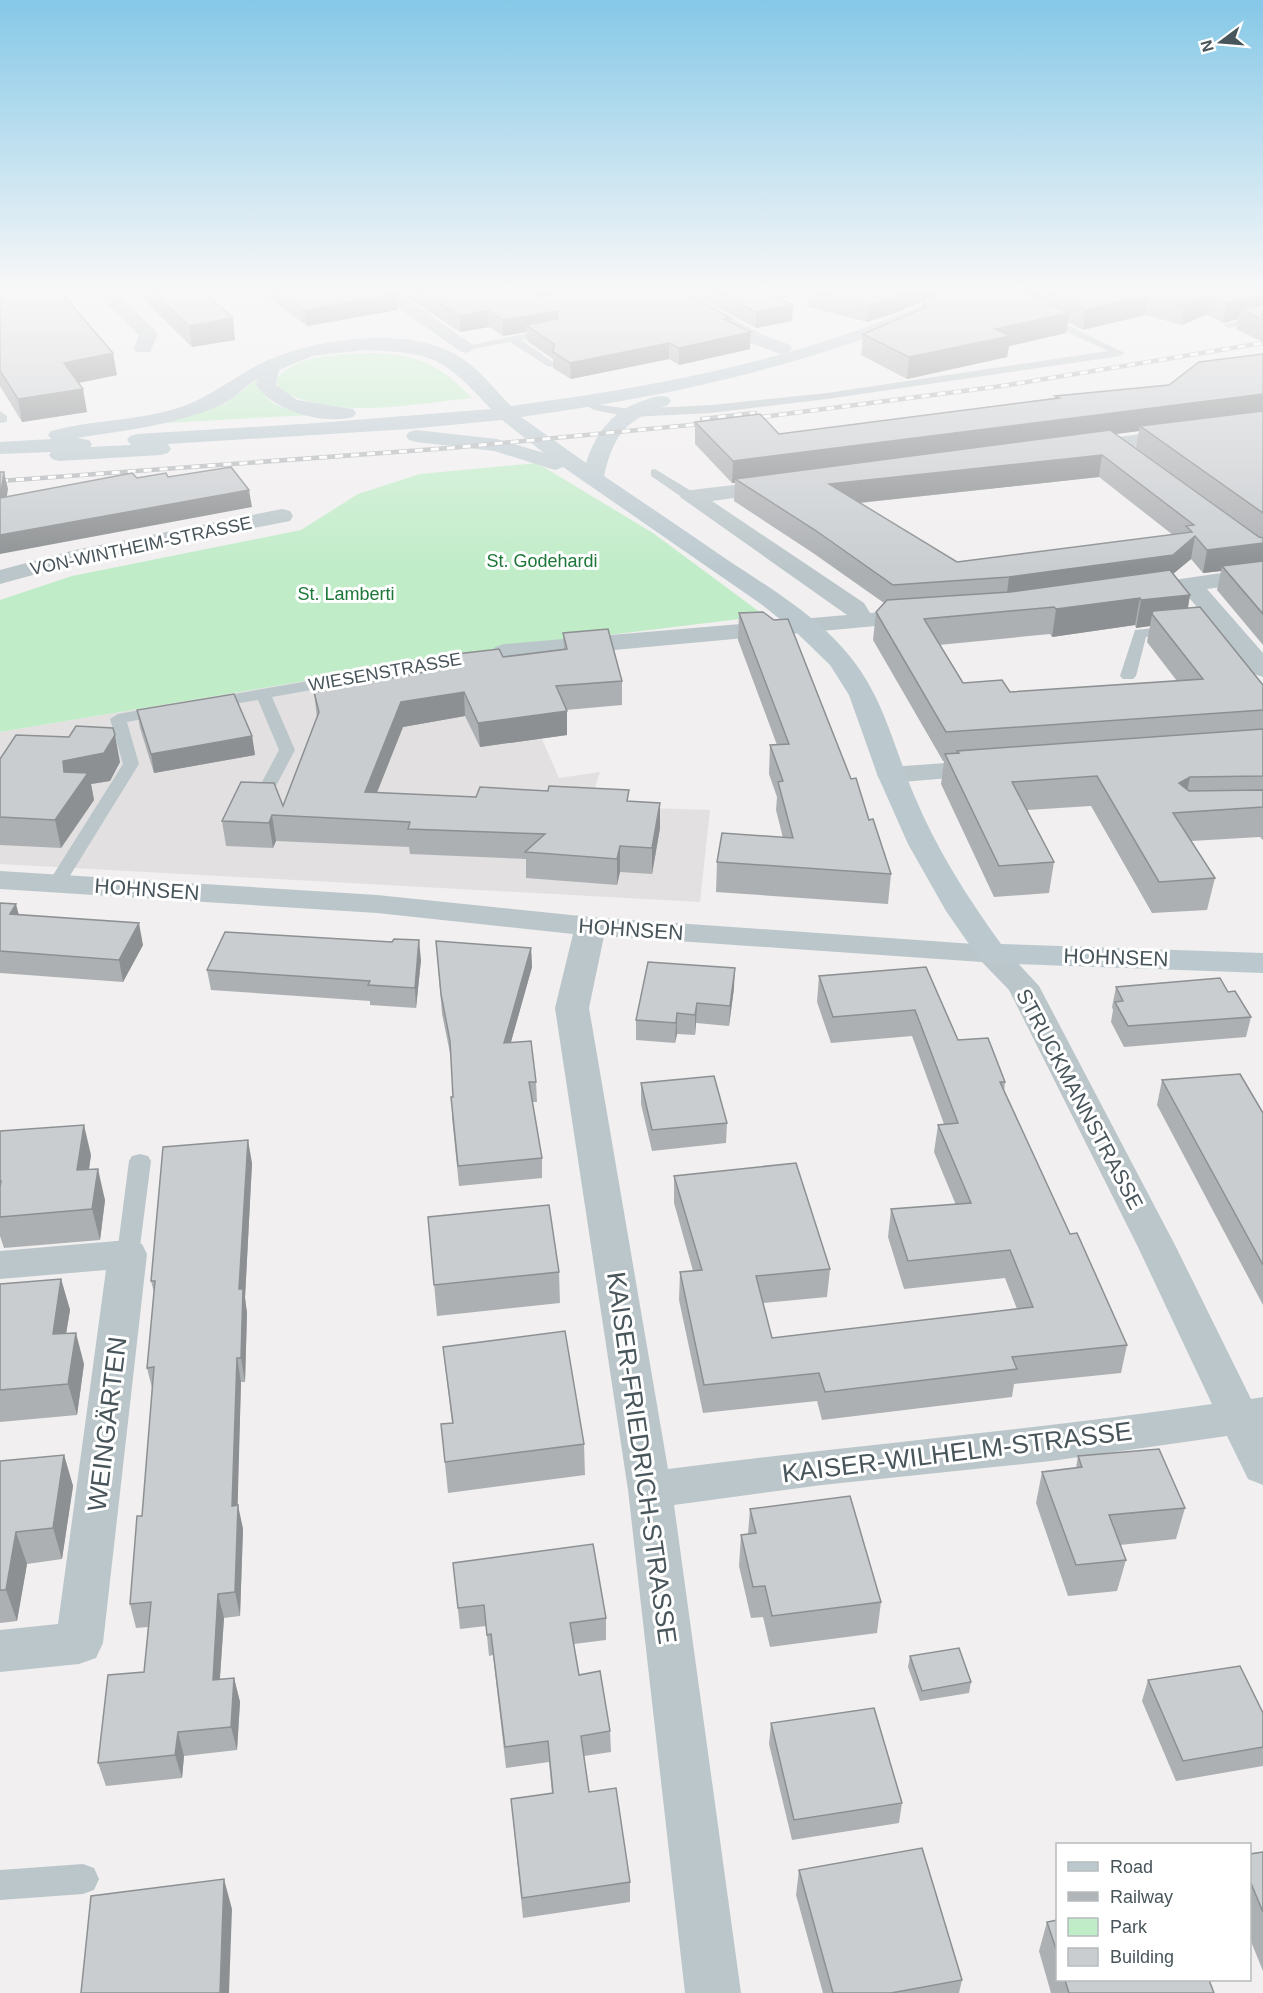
<svg xmlns="http://www.w3.org/2000/svg" width="1263" height="1993" viewBox="0 0 1263 1993" font-family="Helvetica,sans-serif">
  <rect width="100%" height="100%" fill="#f1efef"/>
  <polygon fill="#e2e0e0" points="502,648 559,778 600,772 589,806 710,810 700,902 0,864 0,732"/>
  <g fill="#c0ecc8">
    <path d="M368,353C417,354 438,363 472,398C410,404 337,421 280,390L276,380C297,354 338,355 368,353Z"/>
    <path d="M259,378C260,405 288,410 310,415L165,423L225,404Z"/>
    <polygon points="537,463 653,533 765,616 502,648 0,732 0,600 72,576 301,530 358,494 420,474"/>
  </g>
  <g fill="none" stroke-linecap="round" stroke-linejoin="round">
    <g fill="#bbc6ca" fill-rule="evenodd">
      <polygon points="1044,314 1125,353 1120,356 827,399 711,413 630,417 594,410 580,402 586,399 601,405 630,409 711,405 827,393 1108,351 1040,319 1039,317"/>
      <polygon points="1263,315 1263,321 1228,328 1223,325"/>
      <polygon points="553,328 557,329 557,333 521,340 553,362 553,366 549,367 510,342 467,350 462,347"/>
      <polygon points="0,411 7,416 7,422 0,423"/>
      <polygon points="655,469 696,494 696,500 686,500 651,476 651,470"/>
      <polygon points="1174,626 1179,627 1181,630 1179,633 1146,637 1136,676 1133,679 1123,679 1120,676 1135,630"/>
      <polygon points="475,652 480,654 483,657 480,660 272,697 295,750 269,799 261,804 253,799 279,750 258,700 211,708 203,703 211,698"/>
      <polygon points="162,706 168,708 170,711 168,714 127,722 139,764 63,887 51,887 48,883 123,764 110,719 118,714"/>
      <polygon points="140,1154 148,1156 151,1161 139,1254 136,1260 128,1262 120,1260 117,1254 129,1161 132,1156"/>
      <polygon points="83,1864 94,1868 99,1879 94,1890 83,1894 0,1900 0,1870"/>
    </g>
    <g fill="#bbc6ca" fill-rule="evenodd">
      <polygon points="94,291 113,291 155,330 158,334 150,352 136,352 134,348 139,335"/>
      <polygon points="374,291 395,291 476,347 467,353 460,351"/>
      <polygon points="660,291 682,291 763,335 790,345 792,349 783,355 751,343"/>
      <polygon points="1263,417 1263,429 1082,454 1075,452 1072,448 1075,444 1082,442"/>
      <polygon points="778,480 786,481 789,486 786,491 712,501 864,603 870,613 921,609 930,611 933,616 930,621 504,660 495,657 491,652 495,647 504,644 847,615 680,497 683,492 691,490"/>
      <polygon points="282,509 290,511 293,516 290,521 77,563 0,584 0,570 75,550"/>
      <polygon points="1263,567 1263,581 1207,589 1263,653 1263,677 1254,674 1185,593 1139,599 1131,597 1127,592 1131,587 1139,585"/>
      <polygon points="986,760 996,762 1000,768 996,774 891,783 881,781 877,775 881,769 891,767"/>
      <path d="M0,871L377,895L590,917L1002,946L1039,986L1175,1245L1251,1399L1263,1397V1485L1248,1479L1227,1436L1051,1461L822,1485L674,1505L741,1993H685L628,1490L555,1008L573,934L377,913L0,889ZM604,936L982,962L1009,990L1137,1245L1212,1404C1031,1430 849,1446 668,1469L589,1008Z"/>
      <polygon points="128,1240 142,1244 147,1254 103,1643 96,1658 79,1664 0,1672 0,1630 58,1624 106,1270 0,1279 0,1251"/>
    </g>
    <path fill="#bbc9cf" fill-rule="evenodd" d="M951,291H973C963,304 935,311 920,317C792,370 658,398 521,417L586,463C596,432 613,410 645,400C653,397 659,395 668,397L671,401L668,405C627,419 614,433 604,476C647,505 690,534 732,563C778,593 829,624 860,670C886,708 896,753 914,795C936,848 967,897 1001,944L1263,953V973L991,963L980,960L946,911L908,844L877,774L849,695L830,665L797,633L761,604L563,467L555,470L494,451L416,442L409,440L406,436L409,432L416,430L497,439L544,453L502,420L409,429L168,444L171,449L168,453L161,455L59,461L52,459L49,455L51,452L0,454V442L51,439L48,435L51,431C96,419 146,421 189,404C216,393 238,374 264,362C314,339 404,326 455,354C477,366 494,389 511,406C661,386 814,358 951,291ZM364,350C436,353 442,357 491,409L318,423L137,434L130,436L127,440L131,445L90,447L92,444L89,440L77,438C127,430 177,425 223,404C236,398 245,385 258,379L256,385C274,411 322,425 353,417L356,413L353,409L297,400L276,385L279,370L312,356Z"/>
    <defs>
      <g id="rail">
        <polyline points="702,419 755,413"/>
        <polyline points="747,419 1002,386 1263,343"/>
        <polyline points="0,481 450,448 711,423"/>
      </g>
    </defs>
    <use href="#rail" stroke="#b1b5b8" stroke-width="4.5"/>
    <use href="#rail" stroke="#fff" stroke-width="3" stroke-dasharray="8" stroke-linecap="butt"/>
  </g>
  <g fill="#adb0b3" fill-rule="evenodd">
    <polygon points="0,291 117,375 78,383 87,412 22,422 0,386"/>
    <polygon points="135,291 203,291 235,340 192,347"/>
    <polygon points="265,291 392,291 397,310 307,326 266,296"/>
    <polygon points="398,291 683,291 731,318 731,322 750,349 679,365 669,359 571,379 553,368 553,359 527,341 526,332 503,336 489,327 460,332"/>
    <polygon points="687,291 765,291 792,321 756,328"/>
    <polygon points="809,291 1263,291 1263,342 1236,329 1238,319 1223,323 1207,314 1182,325 1145,315 1083,330 1068,322 1066,333 1009,346 1007,357 907,379 861,355 863,334 922,309 923,301 898,312 867,322 808,307"/>
    <path d="M1263,354V645L1217,590L1221,571L1203,573L1191,559L1173,574L1190,595L1188,608L1263,685V840L1260,837L1191,841L1215,878L1207,910L1152,913L1091,806L1027,810L1054,862L1049,893L994,897L941,784L944,761H943L873,640L876,612L884,603L813,553L734,501L735,483H732L695,444V422L779,434L1055,398V396L1169,385ZM1139,431L1136,448L1260,537L1115,434ZM1099,477L1173,535L957,562L860,503ZM1135,625L1136,628L1150,626L1147,642L1177,681L1010,692L963,683L939,645L1050,634L1052,637Z"/>
    <polygon points="739,613 851,779 869,820 891,874 888,904 716,892 717,862 783,838 776,810 777,797 769,774 770,745 777,745 738,640"/>
    <polygon points="563,633 622,681 622,705 566,710 567,735 480,747 465,716 403,727 377,793 476,797 629,801 660,803 660,828 652,874 620,872 617,885 526,878 526,859 410,854 409,847 276,841 273,848 226,846 222,821 283,806 317,718 314,692 449,668 448,655 503,657 564,649"/>
    <polygon points="137,710 252,736 255,755 154,773 140,728"/>
    <polygon points="0,759 120,762 110,781 91,784 94,800 61,848 0,845"/>
    <polygon points="0,903 19,915 143,945 123,982 0,973"/>
    <polygon points="436,941 531,948 532,967 511,1042 536,1082 537,1102 532,1102 542,1158 542,1178 459,1186 452,1117 453,1097 451,1058 442,1014"/>
    <polygon points="392,942 421,960 416,1008 370,1005 370,1001 211,990 207,970"/>
    <polygon points="926,967 958,1040 1005,1082 1004,1092 1070,1234 1127,1345 1121,1373 1014,1384 1012,1397 822,1420 817,1401 703,1413 679,1300 680,1272 693,1271 674,1203 674,1176 830,1269 827,1297 763,1303 772,1338 1017,1309 1005,1278 904,1289 888,1237 891,1209 956,1205 934,1152 938,1125 944,1124 912,1036 831,1043 817,1002 819,976"/>
    <polygon points="1116,987 1228,992 1251,1017 1246,1037 1124,1047 1111,1022 1113,1010 1112,1007"/>
    <polygon points="734,988 729,1026 696,1023 695,1035 677,1034 675,1043 636,1040 636,1020"/>
    <polygon points="1162,1080 1263,1113 1263,1305 1157,1105"/>
    <polygon points="641,1083 727,1123 726,1143 652,1151 641,1104"/>
    <polygon points="0,1131 91,1155 89,1170 105,1200 100,1240 4,1248 0,1236"/>
    <polygon points="252,1163 245,1298 247,1313 245,1382 241,1382 237,1505 243,1529 240,1616 224,1618 220,1679 234,1678 240,1702 237,1750 184,1756 182,1778 106,1786 98,1763 144,1672 148,1627 136,1628 130,1604 142,1516 152,1388 147,1368 154,1292 151,1281"/>
    <polygon points="428,1217 559,1272 560,1303 437,1316"/>
    <polygon points="61,1279 70,1310 66,1333 84,1364 77,1415 0,1422 0,1284"/>
    <polygon points="443,1347 584,1444 585,1475 448,1493 441,1424 452,1423"/>
    <polygon points="64,1455 73,1486 62,1559 27,1564 17,1621 0,1623 0,1461"/>
    <polygon points="1078,1456 1185,1508 1176,1539 1120,1545 1126,1560 1117,1591 1068,1596 1036,1503 1042,1472 1076,1468"/>
    <polygon points="750,1509 881,1602 877,1633 770,1647 763,1617 751,1618 739,1566 741,1535 748,1534"/>
    <polygon points="453,1563 606,1618 606,1640 574,1644 579,1675 610,1731 611,1752 584,1756 589,1792 630,1882 630,1902 523,1918 511,1799 552,1793 549,1762 506,1768 493,1655 489,1656 486,1626 460,1629"/>
    <polygon points="910,1656 971,1682 969,1693 920,1701 908,1667"/>
    <polygon points="1148,1680 1263,1713 1263,1766 1176,1781 1142,1701"/>
    <polygon points="771,1723 902,1803 899,1823 792,1840 769,1744"/>
    <polygon points="1263,1852 1263,1971 1250,1939 1250,1881"/>
    <polygon points="799,1870 962,1980 959,1993 823,1993 796,1895"/>
    <polygon points="1058,1920 1058,1980 1209,1980 1214,1993 1051,1993 1039,1951 1047,1922"/>
  </g>
  <g fill="#8d9092">
    <polygon points="912,291 946,291 923,299 923,301 898,312 867,322 868,306"/>
    <polygon points="396,294 397,310 307,326 305,310"/>
    <polygon points="1210,295 1207,314 1182,325 1185,306"/>
    <polygon points="1263,295 1263,314 1240,309 1238,319 1223,323 1227,303"/>
    <polygon points="1148,296 1145,315 1083,330 1085,310"/>
    <polygon points="793,305 792,321 756,328 756,312"/>
    <polygon points="488,310 489,327 460,332 460,316"/>
    <polygon points="558,311 559,327 526,325 526,332 503,336 503,320"/>
    <polygon points="1069,313 1066,333 1009,346 1007,357 907,379 909,357 995,329"/>
    <polygon points="233,318 235,340 192,347 189,326"/>
    <polygon points="751,332 750,349 679,365 679,348"/>
    <polygon points="669,343 669,359 571,379 570,363"/>
    <polygon points="113,353 117,375 68,385 64,363"/>
    <polygon points="83,389 87,412 22,422 18,399"/>
    <polygon points="1263,394 1263,415 1140,426 1139,431 740,482 735,479 735,483 732,483 733,461"/>
    <polygon points="1102,455 1099,477 828,506 829,484"/>
    <polygon points="4,472 8,489 4,516 0,498"/>
    <polygon points="249,490 252,507 0,554 0,535"/>
    <polygon points="1195,536 1191,559 1168,578 1006,601 1009,577"/>
    <polygon points="1263,543 1263,565 1222,566 1221,571 1203,573 1207,550"/>
    <polygon points="1190,595 1185,623 1152,614 1150,626 1136,628 1141,600"/>
    <polygon points="1140,598 1135,625 1052,637 1056,609"/>
    <polygon points="464,692 465,716 403,727 367,817 365,792 401,702"/>
    <polygon points="567,711 567,735 480,747 478,723"/>
    <polygon points="115,735 120,762 110,781 91,784 94,800 61,848 55,820 63,761"/>
    <polygon points="252,736 255,755 154,773 151,754"/>
    <polygon points="1190,777 1184,807 1179,783"/>
    <polygon points="660,803 660,828 652,874 652,848"/>
    <polygon points="272,815 276,841 273,848 269,823"/>
    <polygon points="620,846 620,872 617,885 617,859"/>
    <polygon points="16,904 22,927 10,914"/>
    <polygon points="139,923 143,945 123,982 119,960"/>
    <polygon points="419,940 421,960 416,1008 415,988"/>
    <polygon points="531,948 532,967 505,1063 504,1043"/>
    <polygon points="735,968 734,988 729,1026 730,1006"/>
    <polygon points="697,1003 696,1023 695,1035 695,1015"/>
    <polygon points="677,1013 677,1034 675,1043 676,1023"/>
    <polygon points="84,1125 91,1155 84,1201 77,1170"/>
    <polygon points="248,1140 252,1163 245,1298 247,1313 245,1382 241,1358 239,1289"/>
    <polygon points="98,1169 105,1200 100,1240 92,1209"/>
    <polygon points="61,1279 70,1310 61,1365 53,1334"/>
    <polygon points="76,1333 84,1364 77,1415 68,1384"/>
    <polygon points="237,1358 241,1382 237,1530 232,1506"/>
    <polygon points="64,1455 73,1486 62,1559 53,1528"/>
    <polygon points="238,1505 243,1529 240,1616 235,1592"/>
    <polygon points="16,1532 27,1564 17,1621 6,1590"/>
    <polygon points="218,1594 224,1618 218,1704 213,1680"/>
    <polygon points="234,1678 240,1702 237,1750 231,1727"/>
    <polygon points="178,1732 184,1756 182,1778 175,1755"/>
    <polygon points="224,1879 232,1909 229,1993 220,1993"/>
  </g>
  <g fill="#c9cdd0" stroke="#8d9092" stroke-width="1.5" fill-rule="evenodd">
    <polygon points="0,291 60,291 113,353 64,363 83,389 18,399 0,371"/>
    <polygon points="153,291 203,291 233,318 189,326"/>
    <polygon points="279,291 392,291 396,294 305,310"/>
    <polygon points="421,291 534,291 542,296 555,293 554,291 683,291 731,318 724,319 751,332 679,348 669,343 570,363 553,352 554,344 526,325 558,319 558,311 503,320 488,310 460,316"/>
    <polygon points="716,291 765,291 793,305 756,312"/>
    <polygon points="810,291 912,291 899,296 868,306"/>
    <polygon points="941,291 1018,291 1027,293 1069,313 995,329 1010,336 909,357 863,334 926,307 923,299"/>
    <polygon points="1046,291 1263,291 1263,295 1227,303 1210,295 1185,306 1148,296 1085,310"/>
    <polygon points="1263,305 1263,320 1240,309"/>
    <polygon points="1263,354 1263,394 733,461 695,422 760,414 779,434 1059,398 1055,396 1169,385 1199,362"/>
    <polygon points="1263,411 1263,513 1140,426"/>
    <path d="M1110,430L1259,537L1263,538V543L1207,550L1195,536L1173,555L1009,577L893,585L815,530L735,479ZM1102,455L1194,525L1186,526L1192,532L957,562L829,484Z"/>
    <polygon points="231,467 249,490 0,535 0,472 4,472 0,498 132,473 137,478 166,473 168,477"/>
    <polygon points="1263,561 1263,614 1222,566"/>
    <polygon points="1170,570 1190,595 1141,600 1140,598 1056,609 1054,607 924,619 963,683 1002,680 1010,692 1203,679 1152,614 1153,611 1200,607 1263,685 1263,710 946,732 876,612 887,600 1010,592"/>
    <polygon points="763,612 774,620 788,619 851,779 856,778 869,820 873,819 891,874 717,862 722,833 793,838 778,782 783,781 770,745 789,744 739,613"/>
    <polygon points="608,629 622,681 556,686 567,711 478,723 464,692 401,702 365,792 476,797 480,787 548,791 549,786 629,790 627,801 660,803 652,848 620,846 617,859 525,852 545,834 408,829 410,822 272,815 269,823 222,821 241,782 274,783 283,806 319,712 314,692 453,667 448,655 499,649 503,657 567,649 563,633"/>
    <polygon points="234,694 252,736 151,754 137,710"/>
    <polygon points="76,726 113,728 115,735 104,753 63,761 64,772 88,773 55,820 0,817 0,759 16,735 69,737"/>
    <polygon points="1263,729 1263,776 1190,777 1179,783 1189,791 1263,790 1263,807 1173,813 1215,878 1159,882 1097,776 1012,782 1054,862 999,866 945,754 959,753 957,751"/>
    <polygon points="0,903 16,904 10,914 139,923 119,960 0,951"/>
    <polygon points="225,932 392,942 394,939 419,940 415,988 368,985 370,981 207,970"/>
    <polygon points="436,941 531,948 504,1043 531,1041 536,1082 529,1082 542,1158 458,1166 451,1097 453,1097 450,1041 441,994"/>
    <polygon points="648,962 735,968 730,1006 697,1003 695,1015 677,1013 676,1023 636,1020"/>
    <polygon points="926,967 958,1040 988,1038 1005,1082 1000,1082 1070,1234 1077,1233 1127,1345 1012,1357 1017,1369 825,1392 819,1373 704,1385 680,1272 702,1270 674,1176 796,1163 830,1269 756,1276 772,1338 1033,1307 1010,1250 908,1261 891,1209 971,1203 938,1125 958,1123 915,1010 833,1017 819,976"/>
    <polygon points="1220,978 1228,992 1235,991 1251,1017 1128,1026 1115,1002 1123,1001 1116,987"/>
    <polygon points="1240,1074 1263,1113 1263,1265 1162,1080"/>
    <polygon points="714,1076 727,1123 652,1130 641,1083"/>
    <polygon points="84,1125 77,1170 98,1169 92,1209 0,1217 0,1187 1,1181 0,1181 0,1131"/>
    <polygon points="248,1140 239,1289 243,1289 241,1358 237,1358 232,1506 238,1505 235,1592 218,1594 213,1680 234,1678 231,1727 178,1732 175,1755 98,1763 108,1675 144,1672 151,1602 130,1604 137,1516 142,1516 154,1367 147,1368 155,1281 151,1281 163,1147"/>
    <polygon points="549,1205 559,1272 434,1285 428,1217"/>
    <polygon points="61,1279 53,1334 76,1333 68,1384 0,1390 0,1284"/>
    <polygon points="565,1331 584,1444 445,1462 441,1424 453,1423 443,1347"/>
    <polygon points="1159,1449 1185,1508 1109,1515 1126,1560 1076,1565 1042,1472 1082,1467 1078,1456"/>
    <polygon points="64,1455 53,1528 16,1532 6,1590 0,1590 0,1461"/>
    <polygon points="850,1496 881,1602 772,1616 765,1586 753,1587 741,1535 756,1533 750,1509"/>
    <polygon points="593,1544 606,1618 570,1623 579,1675 600,1671 610,1731 581,1736 589,1792 616,1788 630,1882 522,1898 511,1799 553,1793 548,1741 505,1747 491,1634 487,1635 484,1605 458,1608 453,1563"/>
    <polygon points="959,1648 971,1682 922,1691 910,1656"/>
    <polygon points="1240,1666 1263,1713 1263,1747 1183,1761 1148,1680"/>
    <polygon points="874,1708 902,1803 794,1820 771,1723"/>
    <polygon points="922,1848 962,1980 891,1993 833,1993 799,1870"/>
    <polygon points="1263,1852 1263,1912 1250,1881 1250,1854"/>
    <polygon points="224,1879 220,1993 81,1993 91,1896"/>
    <polygon points="1058,1920 1058,1955 1047,1922"/>
    <polygon points="1065,1980 1209,1980 1214,1993 1069,1993"/>
  </g>
  <linearGradient id="sky" x2="0" y2="1"><stop stop-color="#85c8e7"/><stop offset="0.51" stop-color="#f9f8f8"/><stop offset="1" stop-color="#f9f8f8" stop-opacity="0"/></linearGradient>
  <rect width="1263" height="570" fill="url(#sky)"/>
  <g text-anchor="middle" dominant-baseline="central" stroke-width="6" stroke-linejoin="round" paint-order="stroke">
    <g font-size="18" fill="#48555b" stroke="#fff">
      <text transform="translate(141 546) rotate(-12)">VON-WINTHEIM-STRASSE</text>
      <text transform="translate(385 672) rotate(-10)">WIESENSTRASSE</text>
    </g>
    <g font-size="18" fill="#1d7738" stroke="#fff">
      <text x="542" y="561">St. Godehardi</text>
      <text x="346" y="594">St. Lamberti</text>
    </g>
    <g font-size="21" fill="#48555b" stroke="#fff">
      <text transform="translate(147 889) rotate(4)">HOHNSEN</text>
      <text transform="translate(631 929) rotate(4)">HOHNSEN</text>
      <text transform="translate(1116 957) rotate(2)">HOHNSEN</text>
      <text transform="translate(1080 1099) rotate(62)">STRUCKMANNSTRASSE</text>
    </g>
    <g font-size="26" fill="#48555b" stroke="#fff">
      <text transform="translate(107 1424) rotate(-83)">WEINGÄRTEN</text>
      <text transform="translate(957 1452) rotate(-7)">KAISER-WILHELM-STRASSE</text>
      <text transform="translate(642 1458) rotate(82)">KAISER-FRIEDRICH-STRASSE</text>
    </g>
  </g>
  <rect x="1056" y="1843" width="195" height="138" fill="#ffffff" stroke="#b6bbbd" stroke-width="1.5"/>
  <rect x="1068" y="1862" width="30" height="9" fill="#bbc9cf" stroke="#b6bbbd" stroke-width="1.5"/>
  <text x="1110" y="1873" font-size="18" fill="#48555b">Road</text>
  <rect x="1068" y="1892" width="30" height="9" fill="#b1b5b8" stroke="#b6bbbd" stroke-width="1.5"/>
  <text x="1110" y="1903" font-size="18" fill="#48555b">Railway</text>
  <rect x="1068" y="1918" width="30" height="18" fill="#c0ecc8" stroke="#b6bbbd" stroke-width="1.5"/>
  <text x="1110" y="1933" font-size="18" fill="#48555b">Park</text>
  <rect x="1068" y="1948" width="30" height="18" fill="#c9cdd0" stroke="#b6bbbd" stroke-width="1.5"/>
  <text x="1110" y="1963" font-size="18" fill="#48555b">Building</text>
  <g transform="translate(1221 42) rotate(254)" stroke="#ffffff" stroke-width="4.5" paint-order="stroke">
  <path d="M0-4.5L10 22L0 15L-10 22Z" fill="#48555b"/>
  <text y="-9" font-size="16" font-weight="bold" text-anchor="middle" fill="#48555b">N</text>
  </g>
</svg>
